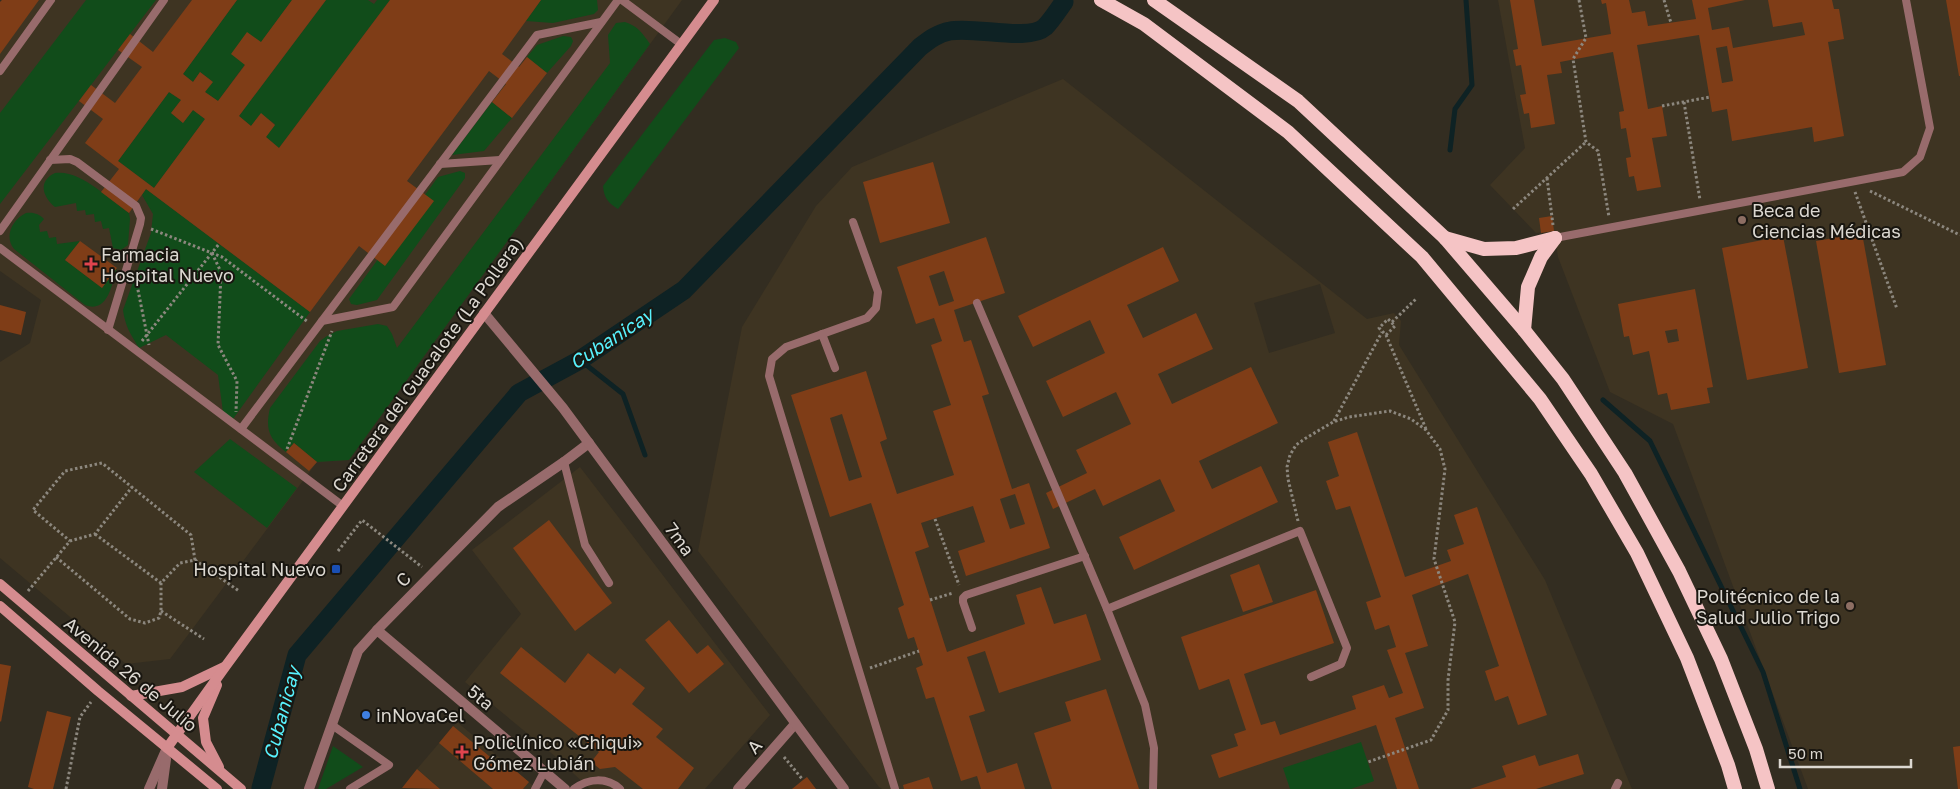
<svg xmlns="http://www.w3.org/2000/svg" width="1960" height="789" viewBox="0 0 1960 789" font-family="'Golos Text',sans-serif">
  <rect width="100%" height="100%" fill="#332d21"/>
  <g fill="#3e3422" fill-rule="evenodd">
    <polygon points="2,0 682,0 349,460 317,462 170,659 126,664 0,558 0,362 30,343 41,300 0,271 0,2"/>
    <polygon points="1498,0 1960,0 1960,789 1808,789 1673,424 1610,392 1558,257 1554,231 1536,233 1490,185 1525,148"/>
    <path d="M1063,79L1367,319L1394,313L1401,321L1399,345L1545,580L1632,789H882L879,787L698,551L742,327L816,206L852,167ZM1320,284L1335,333L1269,353L1254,303Z"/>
    <polygon points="580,467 770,715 705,789 590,789 556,757 465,682 521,614 472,550"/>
    <polygon points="457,722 537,789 440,789 417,769"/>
  </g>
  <g fill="#114c1a">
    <polygon points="86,0 156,0 0,204 0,113"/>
    <polygon points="237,0 292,0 218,101 205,92 212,81 200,72 193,82 183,74"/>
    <polygon points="326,0 368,0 374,4 377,0 390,0 279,148 266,137 275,124 261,114 251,126 239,116"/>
    <polygon points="541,0 597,0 598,10 594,14 553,23 526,21"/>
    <path d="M625,22C638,26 643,34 650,44L349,460L317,462L294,443L286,452C269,439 265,429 270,408L320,341L327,336L337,331L378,324L387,326L392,334L397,348L610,63L608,35L616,23Z"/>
    <polygon points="563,36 571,37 573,41 571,46 547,73 527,57 537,45"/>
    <path d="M725,38L736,42L739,48L618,209C608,203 604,198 603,186L714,40Z"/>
    <polygon points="169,92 181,100 171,113 183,123 193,110 205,119 154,188 118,161"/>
    <polygon points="492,102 512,118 484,151 452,155"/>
    <polygon points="460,171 465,173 465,178 377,300 357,305 351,304 349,299 438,177"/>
    <path d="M55,173C80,169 109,199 129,213L130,219L128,245L121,250L113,248L109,228L103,229L101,221L95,222L94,214L86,215L85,210L77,211L76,203L55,207C42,196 38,181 55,173Z"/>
    <path d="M146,189L310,312L233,419L223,412L218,375L166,335L139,348C131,335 125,326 123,310L151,233L153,214L142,195Z"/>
    <path d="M26,213C34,212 39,214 44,219L39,225L40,232L47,231L49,238L56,237L57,244L80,241L65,260L102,288L117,268C112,284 108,314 85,305L14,249C4,236 12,220 26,213Z"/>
    <polygon points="230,439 297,488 267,528 194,472"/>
    <polygon points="1361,742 1374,781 1351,789 1290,789 1283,768"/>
    <polygon points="333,746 363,767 326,789 318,789"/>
  </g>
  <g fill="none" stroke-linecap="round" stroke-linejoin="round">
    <g stroke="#0e2224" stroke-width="5">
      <polyline points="1450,150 1455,109 1472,85 1466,0"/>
      <polyline points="580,360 623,394 645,455"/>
      <polyline points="1603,400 1650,441 1763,672 1800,789"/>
    </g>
    <path stroke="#0e2224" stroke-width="19" d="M261,788L297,655L519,393L580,360L684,290L920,47C929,40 938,33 950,31C975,26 1028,42 1045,27C1052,20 1058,10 1064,2"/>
  </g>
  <g fill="#7f3d17" fill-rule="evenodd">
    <polygon points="2,0 39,0 0,54 0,2"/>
    <path d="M192,0H237L183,74L193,82L200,72L213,82L205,92L218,101L245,65L231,54L247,32L261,42L292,0H326L239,116L251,126L261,113L275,125L266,137L279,148L390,0H541L502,54L519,67L527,57L547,73L512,118L492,102L506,84L489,71L407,181L434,201L385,266L359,246L310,312L146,189L129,213L101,192L119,169L85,143L103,119L79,101L91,85L115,103L142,67L118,50L130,34L153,52ZM169,92L181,100L171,113L183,123L193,110L205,119L154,188L118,161Z"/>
    <path d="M1510,0H1534L1542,46L1611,34L1606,3L1602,4L1601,0H1629L1632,13L1645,11L1648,26L1696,19L1692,0H1745L1708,8L1712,30L1729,27L1733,48L1805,35L1802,22L1773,27L1768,0H1832L1834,9H1839L1844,39L1828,42L1844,136L1814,142L1812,127L1732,141L1727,109L1712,112L1699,35L1637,45L1648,109L1662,106L1667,136L1652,138L1661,187L1637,191L1634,176L1629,177L1626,158L1631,157L1626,128L1621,129L1619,112L1624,111L1613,52L1560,62L1562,73L1547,75L1555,124L1531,128L1529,113L1524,114L1520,95L1526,94L1521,65L1516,66L1513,50L1518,49ZM1727,46L1733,81L1722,83L1716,48Z"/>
    <polygon points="1946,0 1960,0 1960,76 1959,76"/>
    <polygon points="933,162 950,223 880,243 863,182"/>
    <polygon points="1552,216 1554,231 1541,233 1539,218"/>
    <polygon points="1862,233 1886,365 1839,373 1816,241"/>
    <polygon points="1783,236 1808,368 1747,380 1722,248"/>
    <path d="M986,237L1005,293L954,310L964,342L971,340L989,394L982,396L1012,489L1029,483L1050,548L966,576L958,551L985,542L973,506L921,523L929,547L915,552L947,652L1025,624L1016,595L1041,587L1054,624L1086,614L1101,660L999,693L985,651L967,657L985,711L969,716L987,773L1017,763L1025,789H981L977,776L961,781L934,697L926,699L916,668L923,665L914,637L908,639L898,608L904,605L871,503L830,517L791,395L866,371L887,439L880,442L897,494L954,475L933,411L951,405L931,345L942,341L934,318L916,324L897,267ZM944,271L954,301L939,306L929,276ZM842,414L862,477L849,481L830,418ZM1015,494L1025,524L1010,529L1000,499Z"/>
    <polygon points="80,241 117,268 102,288 65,260"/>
    <polygon points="1163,247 1179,281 1127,305 1143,338 1196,313 1213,349 1158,374 1172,404 1251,367 1278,423 1199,461 1212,489 1261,466 1278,502 1134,570 1119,537 1175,511 1160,479 1103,506 1095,489 1053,509 1046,493 1087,473 1076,450 1131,424 1116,392 1063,417 1046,381 1105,353 1090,320 1033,347 1018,316"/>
    <path d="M1695,289L1713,387L1707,388L1710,403L1671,410L1667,393L1658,395L1649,351L1633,355L1629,336L1624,337L1618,304ZM1677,329L1679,341L1668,343L1665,331Z"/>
    <polygon points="0,305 26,312 21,335 0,330"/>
    <polygon points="1357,432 1405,577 1451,561 1447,550 1464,544 1454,515 1477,507 1547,715 1518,725 1508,696 1495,701 1485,671 1499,666 1468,574 1412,595 1428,646 1405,653 1424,708 1395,718 1419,789 1397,789 1376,725 1219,778 1211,755 1238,746 1234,734 1246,730 1229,679 1199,690 1181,637 1316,590 1334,643 1244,674 1261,725 1275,721 1280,735 1356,709 1352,696 1384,685 1389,698 1403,693 1387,650 1396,647 1389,625 1375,630 1366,602 1381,597 1350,506 1336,510 1326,481 1339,476 1328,442"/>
    <polygon points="294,443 317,462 309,471 286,452"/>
    <polygon points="549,520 612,603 575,631 513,548"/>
    <polygon points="1259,564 1273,602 1243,612 1230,575"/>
    <polygon points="669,620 697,654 708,645 724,664 689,693 645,640"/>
    <polygon points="521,647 565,683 588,653 615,674 620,668 645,688 632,704 663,729 656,737 694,768 678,789 643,789 615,767 600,769 591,762 599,752 500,673"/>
    <polygon points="0,664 11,666 1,722 0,721"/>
    <polygon points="1106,689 1139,789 1052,789 1034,733 1071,721 1065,702"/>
    <polygon points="47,711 71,717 53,789 34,789 28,787"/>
    <polygon points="453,726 501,766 504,761 529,782 523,789 493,789 439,743"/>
    <polygon points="1960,746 1960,789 1958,789 1953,747"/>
    <polygon points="1578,754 1584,774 1536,789 1470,789 1506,777 1502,766 1535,755 1539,766"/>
    <polygon points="417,769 433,783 440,789 402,788"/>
    <polygon points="807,777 816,789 792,789 803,780"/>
    <polygon points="929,777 933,789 904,789 903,785"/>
  </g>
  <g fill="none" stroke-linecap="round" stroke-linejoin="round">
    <g stroke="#8c877e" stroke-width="3" stroke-dasharray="2.5 2.5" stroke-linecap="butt">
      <polyline points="1579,0 1586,38 1573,59 1586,142 1598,151 1609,217"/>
      <polyline points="1664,0 1671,23"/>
      <polyline points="1684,102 1700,200"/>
      <polyline points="1662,106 1710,97"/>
      <polyline points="1547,178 1553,225"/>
      <polyline points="1870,191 1960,235"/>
      <polyline points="1855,192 1897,309"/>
      <polyline points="1513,209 1586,142"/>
      <polyline points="151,229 222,257 308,322"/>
      <polyline points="212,253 221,272 218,345 237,381 236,412"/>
      <polyline points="136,280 149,345"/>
      <polyline points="1392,322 1417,298"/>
      <polyline points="1386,335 1395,326 1388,319 1379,328 1386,335 1426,429"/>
      <polyline points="142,341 219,244"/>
      <polyline points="1334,421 1382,332"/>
      <polyline points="287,449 332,331"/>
      <polyline points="935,519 959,585"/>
      <polyline points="1298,521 1288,479 1287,467 1290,455 1296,445 1306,438 1333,422 1349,417 1390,411 1411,419 1426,430 1440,449 1445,469 1434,559 1455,622 1448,680 1448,710 1431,740 1368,762"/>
      <polyline points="95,534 161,583"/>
      <polyline points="338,551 362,520 422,567"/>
      <polyline points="56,557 130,619 145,623 159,618 161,611 161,583 180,563 195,560 191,535 102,463 65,471 33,510 70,541"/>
      <polyline points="195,560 239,591"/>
      <polyline points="28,591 70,541 95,534 132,487"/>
      <polyline points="930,600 953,593"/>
      <polyline points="161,611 204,639"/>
      <polyline points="870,668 919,651"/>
      <polyline points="784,757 803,780"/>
      <polyline points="66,789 80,717 91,702"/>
    </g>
    <g stroke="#986b6c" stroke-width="8">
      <polyline points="622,0 681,44"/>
      <polyline points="0,71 51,0"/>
      <polyline points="50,160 70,159 77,162 136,206 141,218 140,224 108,330"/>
      <polyline points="440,164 500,160"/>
      <polyline points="853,222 878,292 876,308 867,318 786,347 772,359 769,376 895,789"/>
      <polyline points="0,231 164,0"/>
      <polyline points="1555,238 1903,172 1920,157 1930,128 1906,0"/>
      <polyline points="0,248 343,506"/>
      <polyline points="977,303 1107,609 1145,705 1154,748 1153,789"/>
      <polyline points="322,321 537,35 601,22"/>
      <polyline points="822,334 835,368"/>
      <polyline points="241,429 322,321 393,307 618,0"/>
      <polyline points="564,462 585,545 609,583"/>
      <polyline points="1107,609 1300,531 1347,648 1341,664 1311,677"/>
      <polyline points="972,628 963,602 963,598 966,595 1085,556"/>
      <polyline points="332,725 389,765 350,789"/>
      <polyline points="535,789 544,772"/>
      <path d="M574,789C588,778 607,777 620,789"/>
      <polyline points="1615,789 1618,783"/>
    </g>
    <polyline stroke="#986b6c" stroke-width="10" points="377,630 498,507 564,462"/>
    <g stroke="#986b6c" stroke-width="10">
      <polyline points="564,462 589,443"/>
      <polyline points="309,789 358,651 377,630 565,789"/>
      <polyline points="738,789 795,724"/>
    </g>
    <g stroke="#986b6c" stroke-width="10">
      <polyline points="484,313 563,408 844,789"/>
      <polyline points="149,789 167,748"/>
      <polyline points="162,789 166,759"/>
    </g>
    <g stroke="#d58c8f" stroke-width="10">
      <polyline points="0,584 241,789"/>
      <polyline points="0,606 98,691 217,789"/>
      <polyline points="217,685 203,718 206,742 219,767"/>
      <polyline points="131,696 182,687 224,667"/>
      <polyline points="167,748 225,667 714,0"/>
    </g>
    <g stroke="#f5c4c5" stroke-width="14">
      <polyline points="1101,0 1144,24 1288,132 1422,257 1540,399 1591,474 1637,553 1687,658 1728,765 1735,789"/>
      <polyline points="1154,0 1298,101 1445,238 1524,330 1563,379 1625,473 1679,571 1721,659 1756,749 1768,789"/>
      <polyline points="1445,238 1484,249 1516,248 1555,238"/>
      <polyline points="1524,330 1528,287 1541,257 1555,238"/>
    </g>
  </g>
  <g fill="#8d6e63" stroke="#191610" stroke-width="2">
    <circle cx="1742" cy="220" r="5"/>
    <circle cx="1850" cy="606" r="5"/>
  </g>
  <g fill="#e0444e" stroke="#191610" stroke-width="2">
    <path d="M88.5 256.5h5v5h5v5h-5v5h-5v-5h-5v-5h5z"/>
    <path d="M459.5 744.5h5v5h5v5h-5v5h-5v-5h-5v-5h5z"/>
  </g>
  <rect fill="#1a4fb4" stroke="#191610" stroke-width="2" x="331" y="564" width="10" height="10" rx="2.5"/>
  <circle fill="#3f7fe0" stroke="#191610" stroke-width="2" cx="366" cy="715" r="5"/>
  <g text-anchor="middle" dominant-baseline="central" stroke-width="4" stroke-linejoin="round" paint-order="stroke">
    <g font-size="18" fill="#dcd8d1" stroke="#191610" text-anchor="start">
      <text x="1752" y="210">Beca de<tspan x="1752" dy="21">Ciencias Médicas</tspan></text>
      <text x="101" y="254">Farmacia<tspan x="101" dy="21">Hospital Nuevo</tspan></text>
      <text x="326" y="569" text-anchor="end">Hospital Nuevo</text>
      <text x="1840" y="596" text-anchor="end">Politécnico de la<tspan x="1840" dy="21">Salud Julio Trigo</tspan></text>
      <text x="376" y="715">inNovaCel</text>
      <text x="473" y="742">Policlínico «Chiqui»<tspan x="473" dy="21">Gómez Lubián</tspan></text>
    </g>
    <g font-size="18" fill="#dcd8d1" stroke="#191610">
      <text transform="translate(427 364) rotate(-54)">Carretera del Guacalote (La Pollera)</text>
      <text transform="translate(680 539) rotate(54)">7ma</text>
      <text transform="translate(403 579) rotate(-46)">C</text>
      <text transform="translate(131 674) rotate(40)">Avenida 26 de Julio</text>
      <text transform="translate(481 697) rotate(40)">5ta</text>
      <text transform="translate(754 746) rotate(-48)">A</text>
    </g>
    <g font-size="19" font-style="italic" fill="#57f1fd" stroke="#191610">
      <text transform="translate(611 338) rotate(-33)">Cubanicay</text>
      <text transform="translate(281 713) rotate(-75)">Cubanicay</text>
    </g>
  </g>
  <path d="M1780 759v8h131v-8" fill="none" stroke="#dcd8d1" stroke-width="2.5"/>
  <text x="1788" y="759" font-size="15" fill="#dcd8d1" stroke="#191610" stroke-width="4" paint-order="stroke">50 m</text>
</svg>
